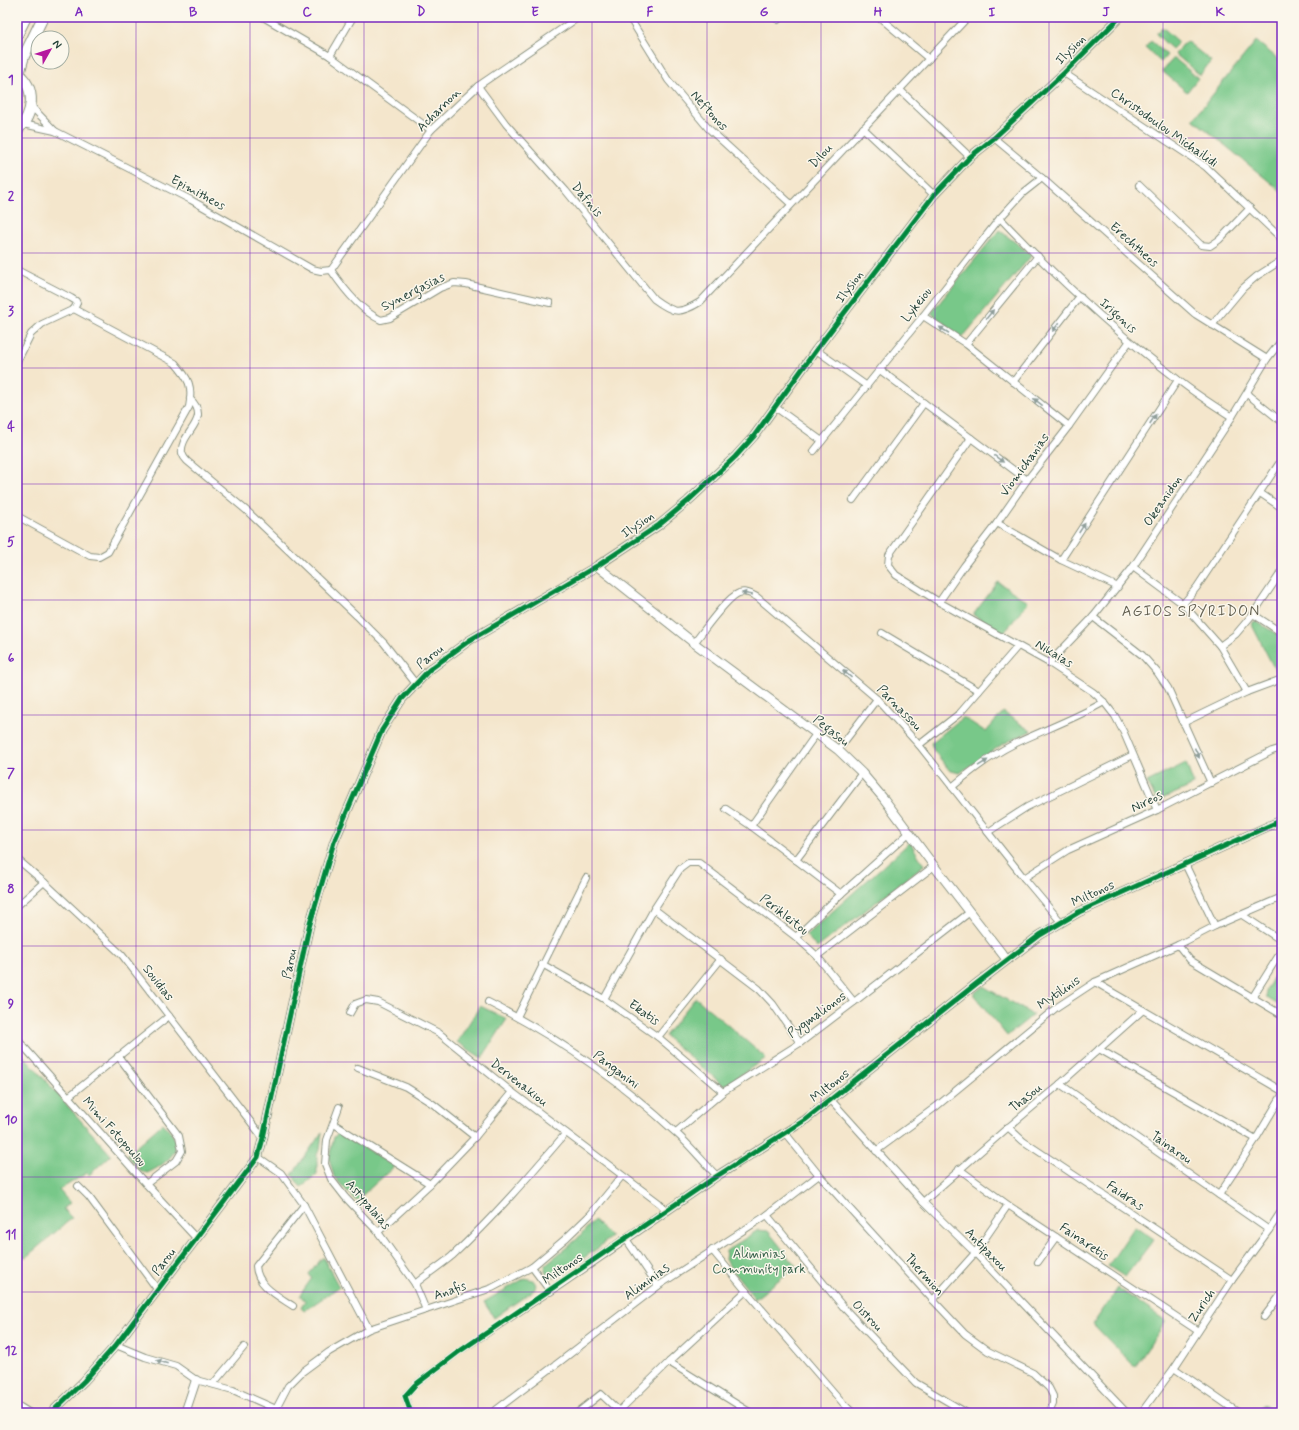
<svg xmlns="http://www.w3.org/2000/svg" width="1299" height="1430" viewBox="0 0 1299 1430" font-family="Mynerve,sans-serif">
  <rect width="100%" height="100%" fill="#fbf7ec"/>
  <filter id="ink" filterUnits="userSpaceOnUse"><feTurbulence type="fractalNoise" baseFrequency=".025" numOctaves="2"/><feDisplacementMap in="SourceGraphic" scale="8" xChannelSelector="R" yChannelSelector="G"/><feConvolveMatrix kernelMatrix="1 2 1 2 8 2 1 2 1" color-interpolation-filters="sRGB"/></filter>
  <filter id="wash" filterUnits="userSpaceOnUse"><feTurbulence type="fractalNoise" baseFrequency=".012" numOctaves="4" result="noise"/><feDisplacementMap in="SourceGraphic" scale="16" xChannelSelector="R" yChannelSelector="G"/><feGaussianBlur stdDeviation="0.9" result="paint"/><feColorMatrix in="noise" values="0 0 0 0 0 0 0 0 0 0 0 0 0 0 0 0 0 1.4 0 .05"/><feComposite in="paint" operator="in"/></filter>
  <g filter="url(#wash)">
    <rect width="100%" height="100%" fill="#f4e6cc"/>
    <g fill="#78c889" stroke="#4c825e">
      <polygon points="1162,27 1179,42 1172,49 1156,34"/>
      <polygon points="1151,41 1167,55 1161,62 1145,48"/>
      <polygon points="1186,41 1211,61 1200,75 1175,54"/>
      <polygon points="1256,41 1282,62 1282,192 1193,119"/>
      <polygon points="1174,58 1198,78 1187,92 1162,71"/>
      <polygon points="999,230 1032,255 962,338 931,313"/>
      <polygon points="998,582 1028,602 1004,633 973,615"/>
      <polygon points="1253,622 1257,622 1282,637 1282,668 1275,670 1252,625"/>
      <polygon points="1003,712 1031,731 1003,744 960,773 950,771 934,751 931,743 963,717 986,732"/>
      <polygon points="1186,763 1194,785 1157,801 1147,782"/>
      <polygon points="910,842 924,865 817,948 806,935"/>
      <polygon points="1282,962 1282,1007 1267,998 1266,991"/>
      <polygon points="983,986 1033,1015 1007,1036 973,994"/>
      <polygon points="695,998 696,998 766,1058 724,1086 665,1036"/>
      <polygon points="480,1006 507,1019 482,1058 457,1042"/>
      <polygon points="17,1048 111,1155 89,1175 87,1173 59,1190 70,1203 63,1209 72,1218 25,1258 17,1250"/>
      <path d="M163,1123C167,1128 172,1133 175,1139C181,1154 159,1168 147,1173L141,1171L127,1155Z"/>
      <polygon points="322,1132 320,1150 317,1154 317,1174 301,1187 292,1175"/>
      <polygon points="339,1133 396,1165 356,1201 334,1177 329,1158 334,1137"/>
      <path d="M594,1220L611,1237L598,1248L556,1277C550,1277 546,1275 545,1269L546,1264L577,1239Z"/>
      <polygon points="1135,1226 1154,1239 1125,1277 1108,1266"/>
      <polygon points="758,1230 768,1231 796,1266 755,1299 725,1260 726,1251"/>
      <polygon points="323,1257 339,1287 304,1311 301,1308 305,1301 300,1295 312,1278 309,1274"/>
      <path d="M525,1278L533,1280C536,1284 537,1286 534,1290L494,1318L484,1302Z"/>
      <polygon points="1118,1288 1166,1321 1135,1367 1093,1324"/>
    </g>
    <polygon fill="#62ac75" stroke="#407454" points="1262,1404 1276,1413 1256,1413"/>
  </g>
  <g filter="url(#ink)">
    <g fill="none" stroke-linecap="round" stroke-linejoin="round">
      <defs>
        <g id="minor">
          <polyline points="263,17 330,56 431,130"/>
          <polyline points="629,17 668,80 708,128 791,204"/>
          <polyline points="775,17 778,20"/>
          <polyline points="879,17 929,59"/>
          <polyline points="330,56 353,17"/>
          <polyline points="1064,73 1206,167 1282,239"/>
          <path d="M478,86L506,124L566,191L654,299C673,313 679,315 700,302L968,17"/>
          <polyline points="899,89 970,157"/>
          <polyline points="31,106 55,131"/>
          <polyline points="23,124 55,131 191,200 312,269 321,271 331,270"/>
          <polyline points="863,128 934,195"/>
          <polyline points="994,138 1042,178 1195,314 1267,359"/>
          <polyline points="1139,185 1201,245 1210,246 1219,240 1250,208"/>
          <path d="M1000,218C1055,276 1114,331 1177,379C1194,393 1213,405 1232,417"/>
          <polyline points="17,270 71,298 76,301 77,303 74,309 42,324 31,334 17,362"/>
          <polyline points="331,270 431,130 478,86 579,17"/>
          <path d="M331,270C343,288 361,311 381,320L390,318L440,288L454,283L466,284L550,303"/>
          <polyline points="923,316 966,344 1069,426"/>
          <polyline points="1212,325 1243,288 1257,276 1282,260"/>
          <polyline points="966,344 1038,256"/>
          <polyline points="816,350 867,386"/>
          <polyline points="880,370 1027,480"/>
          <polyline points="1013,382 1080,296"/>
          <polyline points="1247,394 1282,422"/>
          <path d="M190,399C213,420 179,433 182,453C183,456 185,459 187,461L247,511L357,616L384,643L416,684"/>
          <polyline points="775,407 822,441"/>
          <polyline points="971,438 889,555 888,565 896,575 939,602 1049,663 1093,692 1104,702 1115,716 1124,733 1157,810"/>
          <polyline points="814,451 923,316 1000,218 1023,193 1042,178"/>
          <polyline points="1260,493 1282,508"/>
          <polyline points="853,500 924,403"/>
          <path d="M17,516L90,556L99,557L108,552L189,407C193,386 189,379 175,363L74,309"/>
          <polyline points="997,523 1061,560 1118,587"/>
          <polyline points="1061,560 1178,380"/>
          <polyline points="1133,567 1183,604 1220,646 1247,692"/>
          <polyline points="939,602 964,566 997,523 1027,480 1069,426 1129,342"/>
          <polyline points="1183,604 1197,587 1282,459"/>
          <polyline points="1253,614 1282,633"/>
          <polyline points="1093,617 1142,655 1157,672 1168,688 1211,783"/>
          <polyline points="882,633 979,691"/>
          <path d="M694,643C703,632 727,597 739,593C746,591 751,594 757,597L877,699L919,745L1024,878L1061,922"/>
          <polyline points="1220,646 1236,634 1253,614 1282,571"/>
          <polyline points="1049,663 1093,617 1133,567 1232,417 1267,359 1282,340"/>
          <polyline points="1183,723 1247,692 1282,679"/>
          <polyline points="919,745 960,713 1018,646"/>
          <polyline points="838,750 877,699"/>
          <path d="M952,787C971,771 990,756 1012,745C1043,730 1075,719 1104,702"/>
          <polyline points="726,809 751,826 841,894"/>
          <polyline points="751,826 816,734"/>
          <polyline points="988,832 1027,807 1133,755"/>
          <polyline points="17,859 44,882 122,955 263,1138"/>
          <polyline points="796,860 862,773"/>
          <polyline points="1185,864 1215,926"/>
          <polyline points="1024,878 1068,850 1157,810 1272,751 1282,748"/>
          <polyline points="17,906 44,882"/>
          <polyline points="654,909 759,989 773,1004 800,1043"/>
          <polyline points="1242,915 1282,941"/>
          <polyline points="796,937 841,894 909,833"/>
          <polyline points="1178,945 1190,960 1282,1015"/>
          <polyline points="817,956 934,866"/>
          <polyline points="542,964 604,999 658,1037 723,1092"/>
          <polyline points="1095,982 1282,1091"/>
          <polyline points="1252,998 1282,950"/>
          <polyline points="604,999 654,909 680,869 688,863 699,863 796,937 817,956 854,1002"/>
          <path d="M488,1002C555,1036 619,1080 675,1132C690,1145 703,1162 717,1176"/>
          <polyline points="350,1013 355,1004 366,1000 378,1002 439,1033 512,1092 659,1203 667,1211"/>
          <polyline points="517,1017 586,878"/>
          <polyline points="658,1037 721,959"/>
          <polyline points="17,1039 146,1184 196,1238"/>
          <polyline points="1099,1049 1256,1139"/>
          <polyline points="118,1056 179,1136 182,1151 176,1161 146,1184"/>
          <polyline points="358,1068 406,1087 433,1104 475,1137"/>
          <polyline points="1060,1084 1269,1230"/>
          <polyline points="68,1097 169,1016"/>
          <polyline points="831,1100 923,1202 975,1253 1127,1413"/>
          <polyline points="339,1107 327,1140 325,1164 331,1179 345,1197 378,1232 415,1284 426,1310"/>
          <polyline points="334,1124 430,1184"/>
          <polyline points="1008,1127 1023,1141 1232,1280"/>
          <polyline points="676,1132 723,1092 800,1043 854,1002 970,912"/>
          <polyline points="785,1133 819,1175 933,1300 965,1334 988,1351 1033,1373 1049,1388 1053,1396 1053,1404 1049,1413"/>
          <polyline points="876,1151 937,1106 1057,1007 1095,982 1178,945 1215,926 1282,897"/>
          <polyline points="258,1157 281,1173 304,1205 369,1329"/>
          <polyline points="959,1169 1008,1205 1198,1331"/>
          <polyline points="78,1186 89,1197 157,1289"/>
          <polyline points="1219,1195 1256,1139 1282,1095"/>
          <polyline points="923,1202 1005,1130 1060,1084 1143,1010"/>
          <polyline points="767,1215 845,1309 916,1383 967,1413"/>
          <polyline points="378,1232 430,1184 475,1137 512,1092"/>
          <polyline points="626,1239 658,1286"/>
          <polyline points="712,1250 746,1291 843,1403 853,1413"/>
          <polyline points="1038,1262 1056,1237"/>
          <path d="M415,1284C427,1274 440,1266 452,1256C493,1218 530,1175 566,1133"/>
          <polyline points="933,1300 975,1253 1008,1205"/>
          <path d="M293,1306C278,1296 257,1286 256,1266L304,1205"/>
          <polyline points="1264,1317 1282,1293"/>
          <polyline points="116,1345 145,1357 176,1366 196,1380 233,1390 276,1409 281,1413"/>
          <polyline points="669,1362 751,1413"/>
          <polyline points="1174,1368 1239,1413"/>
          <polyline points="213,1384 244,1347"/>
          <polyline points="17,1405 30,1413"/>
          <polyline points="276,1409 288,1386 302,1372 329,1352 369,1329 492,1288 532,1267 565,1239 590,1215 622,1176"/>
          <polyline points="619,1411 669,1362 746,1291"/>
          <polyline points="411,1413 405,1396 415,1385 457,1353 550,1291 532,1267"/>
          <polyline points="492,1413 562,1360 658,1286 767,1215 819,1175"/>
          <polyline points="577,1413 601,1394 621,1413"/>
          <polyline points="1141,1413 1174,1368 1232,1280 1269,1230 1282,1210"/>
        </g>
        <g id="tertiary">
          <polyline points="597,566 694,643 838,750 862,773 884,799 934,866 1007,960"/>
          <polyline points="550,1291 717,1176 805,1120 976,984 1040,935 1079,912 1282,820"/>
          <polyline points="51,1413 84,1381 116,1345 258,1157 263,1138 309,927 334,842 382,730 402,699 429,670 470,640 597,566 659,525 688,501 735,457 754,436 816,350 934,195 970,157 994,138 1064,73 1120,17"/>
          <polyline points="185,1413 196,1380"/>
        </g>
        <g id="primary">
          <polyline points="17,35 26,17"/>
          <path d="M17,73C37,88 34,115 17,130"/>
          <polyline points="19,74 24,56 43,17"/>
        </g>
      </defs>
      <use href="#minor" stroke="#8a9280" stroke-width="8"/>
      <use href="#tertiary" stroke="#8a9280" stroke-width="10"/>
      <use href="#primary" stroke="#8a9280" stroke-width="12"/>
      <use href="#minor" stroke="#fff" stroke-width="6"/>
      <use href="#tertiary" stroke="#fff" stroke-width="8"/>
      <use href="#primary" stroke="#fff" stroke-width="10"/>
      <defs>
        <g id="cycleway">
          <polyline points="51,1413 84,1381 116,1345 258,1157 263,1138 309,927 334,842 382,730 402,699 429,670 470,640 597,566 659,525 688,501 735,457 754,436 816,350 934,195 970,157 994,138 1064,73 1120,17"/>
          <polyline points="411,1413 405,1396 415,1385 457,1353 717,1176 805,1120 976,984 1040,935 1079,912 1282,820"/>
        </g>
      </defs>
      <use href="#cycleway" stroke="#fbf7ec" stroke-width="8"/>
      <use href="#cycleway" stroke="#00873e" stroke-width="5"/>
    </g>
    <defs><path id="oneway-solid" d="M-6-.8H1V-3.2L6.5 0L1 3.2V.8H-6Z"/></defs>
    <g fill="#8f9e9a">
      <use href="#oneway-solid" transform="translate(990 314) rotate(-51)"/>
      <use href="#oneway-solid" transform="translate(1056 327) rotate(128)"/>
      <use href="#oneway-solid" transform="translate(944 330) rotate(-147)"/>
      <use href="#oneway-solid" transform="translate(1038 402) rotate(-142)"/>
      <use href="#oneway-solid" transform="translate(1153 419) rotate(-57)"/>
      <use href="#oneway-solid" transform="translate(999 459) rotate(36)"/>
      <use href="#oneway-solid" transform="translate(1082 528) rotate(-57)"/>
      <use href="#oneway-solid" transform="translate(747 594) rotate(-170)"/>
      <use href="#oneway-solid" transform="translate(847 674) rotate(-140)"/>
      <use href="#oneway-solid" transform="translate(1197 753) rotate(65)"/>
      <use href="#oneway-solid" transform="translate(983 763) rotate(-32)"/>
      <use href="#oneway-solid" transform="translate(162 1362) rotate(-163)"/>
    </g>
  </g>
  <path fill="none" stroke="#7b2cbf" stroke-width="1" stroke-opacity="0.55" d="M136,17V1413M250,17V1413M364,17V1413M478,17V1413M592,17V1413M707,17V1413M821,17V1413M935,17V1413M1049,17V1413M1163,17V1413M17,138H1282M17,253H1282M17,368H1282M17,484H1282M17,600H1282M17,715H1282M17,830H1282M17,946H1282M17,1062H1282M17,1177H1282M17,1292H1282"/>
  <g text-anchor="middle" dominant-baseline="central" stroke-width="3" stroke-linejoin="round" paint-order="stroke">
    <g font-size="13" fill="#1f3d34" stroke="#fbf7ec">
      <text transform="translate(1071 50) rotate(-45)">Ilysion</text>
      <text transform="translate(439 110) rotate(-45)">Acharnon</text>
      <text transform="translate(709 111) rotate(48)">Neftonos</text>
      <text transform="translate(1164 128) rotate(35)">Christodoulou Michailidi</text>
      <text transform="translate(821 156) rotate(-47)">Dilou</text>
      <text transform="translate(198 193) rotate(28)">Epimitheos</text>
      <text transform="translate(587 200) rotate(50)">Dafnis</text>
      <text transform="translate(1134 245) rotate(42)">Erechtheos</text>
      <text transform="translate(850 287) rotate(-53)">Ilysion</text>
      <text transform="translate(413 292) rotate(-27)">Synergasias</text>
      <text transform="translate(917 305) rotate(-52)">Lykeiou</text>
      <text transform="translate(1118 316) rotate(42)">Irigonis</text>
      <text transform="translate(1025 465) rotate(-54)">Viomichanias</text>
      <text transform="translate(1163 501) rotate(-56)">Okeanidon</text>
      <text transform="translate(638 525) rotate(-35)">Ilysion</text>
      <text transform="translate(1054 654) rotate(31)">Nikaias</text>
      <text transform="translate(430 657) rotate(-39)">Parou</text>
      <text transform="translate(899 708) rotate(46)">Parnassou</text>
      <text transform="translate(831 731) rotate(38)">Pegasou</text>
      <text transform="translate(1147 802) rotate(-25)">Nireos</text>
      <text transform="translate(1093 894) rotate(-25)">Miltonos</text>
      <text transform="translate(784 915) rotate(38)">Perikleitou</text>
      <text transform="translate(290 964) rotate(-78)">Parou</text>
      <text transform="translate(158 983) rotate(52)">Souidias</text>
      <text transform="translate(1059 993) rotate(-35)">Mytilinis</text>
      <text transform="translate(644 1013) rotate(35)">Ekatis</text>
      <text transform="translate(817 1015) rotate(-36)">Pygmalionos</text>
      <text transform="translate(616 1070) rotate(37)">Panganini</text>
      <text transform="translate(519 1083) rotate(38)">Dervenakiou</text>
      <text transform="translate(830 1086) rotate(-38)">Miltonos</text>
      <text transform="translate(1026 1098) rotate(-39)">Thasou</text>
      <text transform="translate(114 1132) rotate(48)">Mimi Fotopoulou</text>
      <text transform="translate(1171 1148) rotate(35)">Tainarou</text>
      <text transform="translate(1125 1196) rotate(34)">Faidras</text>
      <text transform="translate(368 1205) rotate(49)">Astypalaias</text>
      <text transform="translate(1084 1242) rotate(34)">Fainaretis</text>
      <text transform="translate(986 1250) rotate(46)">Antipaxou</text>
      <text transform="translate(164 1262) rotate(-53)">Parou</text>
      <text transform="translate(563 1269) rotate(-34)">Miltonos</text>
      <text transform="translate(924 1275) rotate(48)">Thermion</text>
      <text transform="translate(647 1282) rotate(-36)">Aliminias</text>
      <text transform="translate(450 1291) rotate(-19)">Anafis</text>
      <text transform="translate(1202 1306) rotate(-56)">Zurich</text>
      <text transform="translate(867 1316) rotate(46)">Oistrou</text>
    </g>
    <g font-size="13" fill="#356049" stroke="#fbf7ec">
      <text x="759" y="1254">Aliminias<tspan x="759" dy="15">Community park</tspan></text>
    </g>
    <g font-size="15" letter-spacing="1" fill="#625f50" stroke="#fbf7ec">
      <text x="1191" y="612">AGIOS SPYRIDON</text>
    </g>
  </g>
  <rect width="1299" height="1430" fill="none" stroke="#fbf7ec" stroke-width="44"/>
  <g transform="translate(50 50) rotate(51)"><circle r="19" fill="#fbf7ec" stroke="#a3ada2"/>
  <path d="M0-3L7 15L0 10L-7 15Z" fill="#b5179e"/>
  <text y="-6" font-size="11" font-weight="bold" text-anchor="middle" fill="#1f3d34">N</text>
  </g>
  <rect x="22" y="22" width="1255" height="1386" fill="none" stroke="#7b2cbf" stroke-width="1.5"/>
  <g font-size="13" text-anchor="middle" font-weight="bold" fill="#7b2cbf">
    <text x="79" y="16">A</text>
    <text x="193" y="16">B</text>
    <text x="307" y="16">C</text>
    <text x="421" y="16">D</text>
    <text x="535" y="16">E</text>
    <text x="650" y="16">F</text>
    <text x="764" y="16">G</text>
    <text x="878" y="16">H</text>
    <text x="992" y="16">I</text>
    <text x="1106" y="16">J</text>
    <text x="1220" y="16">K</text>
    <text x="11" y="84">1</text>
    <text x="11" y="200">2</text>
    <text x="11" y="315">3</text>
    <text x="11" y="431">4</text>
    <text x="11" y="546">5</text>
    <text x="11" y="662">6</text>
    <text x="11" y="777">7</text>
    <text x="11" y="893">8</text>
    <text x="11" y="1008">9</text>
    <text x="11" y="1124">10</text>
    <text x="11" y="1239">11</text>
    <text x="11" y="1355">12</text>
  </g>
</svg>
